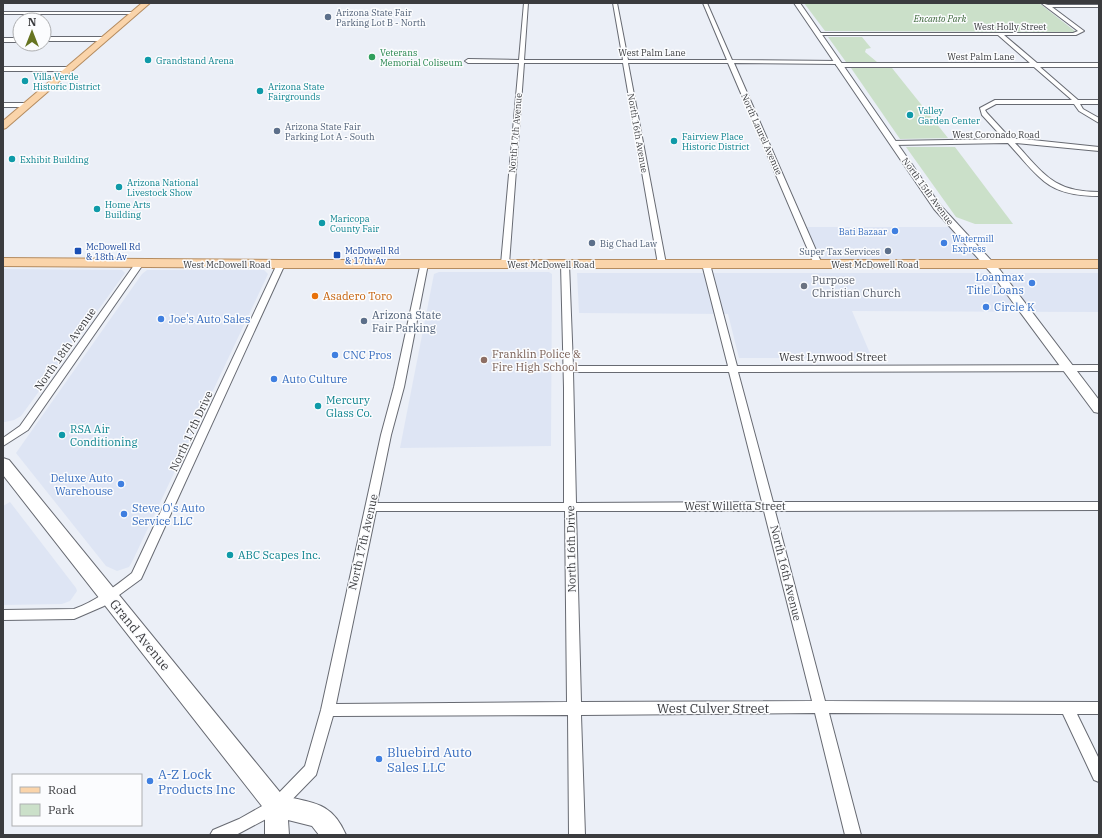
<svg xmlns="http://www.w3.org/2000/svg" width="1102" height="838" viewBox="0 0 1102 838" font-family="'IBM Plex Serif',serif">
  <rect width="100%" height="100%" fill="#ebeff7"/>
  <g fill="#dee5f4">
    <polygon points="803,227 955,227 989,265 818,264"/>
    <polygon points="3,269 122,270 125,273 21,416 14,420 5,422 3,422"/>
    <polygon points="147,270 264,270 268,274 132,562 129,567 117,571 106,566 16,453 142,274"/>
    <polygon points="439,272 549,272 552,274 551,446 400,448 434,274"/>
    <polygon points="577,273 1099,273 1099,312 852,311 872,358 739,358 728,314 579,313"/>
    <polygon points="10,502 76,588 77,591 70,601 62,604 3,605 3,506"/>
  </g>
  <g fill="#cbe0c9">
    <polygon points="804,3 1039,3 1076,32 825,31"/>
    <polygon points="828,37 862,37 871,48 866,49 865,52 877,62 846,62"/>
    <polygon points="853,68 892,68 948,138 900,139 851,68"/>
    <polygon points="906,147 955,147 1013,224 975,224 956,217"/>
  </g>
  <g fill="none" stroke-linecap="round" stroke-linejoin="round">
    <defs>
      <g id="minor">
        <polygon points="524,3 528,3 524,60 623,60 613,3 617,3 628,60 727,60 703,3 707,3 732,60 839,61 839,63 837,64 734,63 822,264 821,266 818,266 814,264 728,63 628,63 666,264 662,266 658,264 623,63 524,63 509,264 505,266 502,266 501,264 519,63 468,63 465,61 468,59 519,60"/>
        <path d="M1041,3L1048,5H1099V7H1052L1084,31L1076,35H1004L1037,63H1099V67H1040L1078,100H1099V104H1080L1083,109L1099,118V123L1079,111L1074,104H996L985,110L987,113L1011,139H1023L1099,147V151L1015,143C1044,174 1053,192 1099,192V196C1081,196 1060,194 1045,182C1033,173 1019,155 1008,143L893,145L890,143L893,141L1004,139L982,115L980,108L995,100H1072L1034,67H839L836,65L839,63H1030L998,35H819L817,34L819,33H1073L1078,31Z"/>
        <polygon points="3,12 134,12 136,13 134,14 3,14"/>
        <polygon points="44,37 104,37 107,39 104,41 44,41"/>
        <rect x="3" y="38" width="17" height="4"/>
        <polygon points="3,67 69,67 72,69 69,71 3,71"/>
        <polygon points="3,103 28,103 31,105 28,107 3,107"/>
        <polygon points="137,261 140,261 144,263 28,430 3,446 3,438 20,426"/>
        <path d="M278,262H281L285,264L141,579L104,606L74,619L3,620V610L74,609C96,601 114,587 132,573Z"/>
        <path d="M421,262H424L428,264L404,387L391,435L377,503H564V388L561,264L565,262L569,264L573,366H728L702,264L706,262L710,264L737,366L1099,365V371L738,372L773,502H1099V510L775,511L825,701L1099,702V714H1077L1099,759V782L1094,780L1063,714L829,713L861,835H845L815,713L581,715L585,835H569L568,715L333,716L316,775L281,811L236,835H210L213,830L239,819L271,801L305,766L321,710L381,435L394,387ZM573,372H729L762,502L576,503ZM376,511H565L567,702L336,704ZM576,511H764L812,701L581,702Z"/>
      </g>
      <polygon id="tertiary" points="794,3 800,3 940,205 1000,270 1099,400 1099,413 1094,412 992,274 934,209"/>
      <path id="secondary" d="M3,458L9,460L283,796C313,803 332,802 346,835H319L312,826L288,820L289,835H265V810L3,475Z"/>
      <g id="primary">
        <polygon points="142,3 150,3 6,128 3,129 3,121"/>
        <polygon points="3,258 281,260 1099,260 1099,268 281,268 3,266"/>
      </g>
    </defs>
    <use href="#minor" stroke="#676a72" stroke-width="2"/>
    <use href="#tertiary" stroke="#676a72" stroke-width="2"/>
    <use href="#secondary" stroke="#676a72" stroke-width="2"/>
    <use href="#primary" stroke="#b58c60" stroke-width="2"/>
    <use href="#minor" fill="#fff" fill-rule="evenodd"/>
    <use href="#tertiary" fill="#fff" fill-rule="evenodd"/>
    <use href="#secondary" fill="#fff" fill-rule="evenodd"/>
    <use href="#primary" fill="#fad4aa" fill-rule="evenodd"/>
  </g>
  <g fill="#5c6f8a" stroke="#fbfcfe" stroke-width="1.5">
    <circle cx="328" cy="17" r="4"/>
    <circle cx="277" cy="131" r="4"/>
    <circle cx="592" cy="243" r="4"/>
    <circle cx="888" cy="251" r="4"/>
    <circle cx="364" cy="321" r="4"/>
  </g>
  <circle fill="#2e9e5b" stroke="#fbfcfe" stroke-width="1.5" cx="372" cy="57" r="4"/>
  <g fill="#0f9aa8" stroke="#fbfcfe" stroke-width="1.5">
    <circle cx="148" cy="60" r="4"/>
    <circle cx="25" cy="81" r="4"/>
    <circle cx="260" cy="91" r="4"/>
    <circle cx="910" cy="115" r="4"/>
    <circle cx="674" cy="141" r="4"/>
    <circle cx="12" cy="159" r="4"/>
    <circle cx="119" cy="187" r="4"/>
    <circle cx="97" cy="209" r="4"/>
    <circle cx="322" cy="223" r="4"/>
    <circle cx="318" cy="406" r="4"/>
    <circle cx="62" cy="435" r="4"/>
    <circle cx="230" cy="555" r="4"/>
  </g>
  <g fill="#3f7fe0" stroke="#fbfcfe" stroke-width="1.5">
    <circle cx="895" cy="231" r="4"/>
    <circle cx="944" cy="243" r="4"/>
    <circle cx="1032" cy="283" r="4"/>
    <circle cx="986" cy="307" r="4"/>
    <circle cx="161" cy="319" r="4"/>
    <circle cx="335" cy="355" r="4"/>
    <circle cx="274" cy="379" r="4"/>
    <circle cx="121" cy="484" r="4"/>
    <circle cx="124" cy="514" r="4"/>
    <circle cx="379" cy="759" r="4"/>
    <circle cx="150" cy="781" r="4"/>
  </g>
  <g fill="#1a4fb4" stroke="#fbfcfe" stroke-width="1.5">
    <rect x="74" y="247" width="8" height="8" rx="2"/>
    <rect x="333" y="251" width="8" height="8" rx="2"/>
  </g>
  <circle fill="#6b7280" stroke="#fbfcfe" stroke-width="1.5" cx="804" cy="286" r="4"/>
  <circle fill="#e8710a" stroke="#fbfcfe" stroke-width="1.5" cx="315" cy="296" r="4"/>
  <circle fill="#8d6e63" stroke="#fbfcfe" stroke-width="1.5" cx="484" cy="360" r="4"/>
  <g text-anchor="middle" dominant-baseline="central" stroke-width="3" stroke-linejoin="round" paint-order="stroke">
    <g font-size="9" fill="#4e5e75" stroke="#fbfcfe" text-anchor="start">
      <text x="336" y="12">Arizona State Fair<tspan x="336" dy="10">Parking Lot B - North</tspan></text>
      <text x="285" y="126">Arizona State Fair<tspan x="285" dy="10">Parking Lot A - South</tspan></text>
      <text x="600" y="243">Big Chad Law</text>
      <text x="880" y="251" text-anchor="end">Super Tax Services</text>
    </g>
    <g font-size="9" font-style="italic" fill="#386335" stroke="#fbfcfe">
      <text x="940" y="18">Encanto Park</text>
    </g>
    <g font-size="9" fill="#3a3b3e" stroke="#fbfcfe">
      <text x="1010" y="26">West Holly Street</text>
      <text x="652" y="52">West Palm Lane</text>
      <text x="981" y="56">West Palm Lane</text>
      <text transform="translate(515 133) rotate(-85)">North 17th Avenue</text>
      <text transform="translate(638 133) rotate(80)">North 16th Avenue</text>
      <text transform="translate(762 134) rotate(66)">North Laurel Avenue</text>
      <text x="996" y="134">West Coronado Road</text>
      <text transform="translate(928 191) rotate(54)">North 15th Avenue</text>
      <text x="227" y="264">West McDowell Road</text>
      <text x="551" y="264">West McDowell Road</text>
      <text x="875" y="264">West McDowell Road</text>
    </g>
    <g font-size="9" fill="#27864d" stroke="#fbfcfe" text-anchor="start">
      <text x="380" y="52">Veterans<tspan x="380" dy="10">Memorial Coliseum</tspan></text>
    </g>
    <g font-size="9" fill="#0d838f" stroke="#fbfcfe" text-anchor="start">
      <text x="156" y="60">Grandstand Arena</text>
      <text x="33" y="76">Villa Verde<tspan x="33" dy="10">Historic District</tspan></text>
      <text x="268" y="86">Arizona State<tspan x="268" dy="10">Fairgrounds</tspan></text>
      <text x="918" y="110">Valley<tspan x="918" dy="10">Garden Center</tspan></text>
      <text x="682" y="136">Fairview Place<tspan x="682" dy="10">Historic District</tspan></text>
      <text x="20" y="159">Exhibit Building</text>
      <text x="127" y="182">Arizona National<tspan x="127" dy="10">Livestock Show</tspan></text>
      <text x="105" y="204">Home Arts<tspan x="105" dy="10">Building</tspan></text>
      <text x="330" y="218">Maricopa<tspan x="330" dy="10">County Fair</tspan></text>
    </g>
    <g font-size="9" fill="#366cbe" stroke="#fbfcfe" text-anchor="end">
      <text x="887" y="231">Bati Bazaar</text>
      <text x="952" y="238" text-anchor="start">Watermill<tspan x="952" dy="10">Express</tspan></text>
    </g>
    <g font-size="9" fill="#164399" stroke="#fbfcfe" text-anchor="start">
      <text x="86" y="246">McDowell Rd<tspan x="86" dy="10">&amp; 18th Av</tspan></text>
      <text x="345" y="250">McDowell Rd<tspan x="345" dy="10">&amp; 17th Av</tspan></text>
    </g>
    <g font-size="11" fill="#366cbe" stroke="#fbfcfe" text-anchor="start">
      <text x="1024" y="277" text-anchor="end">Loanmax<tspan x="1024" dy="13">Title Loans</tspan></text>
      <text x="994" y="307">Circle K</text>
      <text x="169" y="319">Joe's Auto Sales</text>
      <text x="343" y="355">CNC Pros</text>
      <text x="282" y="379">Auto Culture</text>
      <text x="113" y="478" text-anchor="end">Deluxe Auto<tspan x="113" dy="13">Warehouse</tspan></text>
      <text x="132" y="508">Steve O's Auto<tspan x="132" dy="13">Service LLC</tspan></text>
    </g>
    <g font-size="11" fill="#5b616d" stroke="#fbfcfe" text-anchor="start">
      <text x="812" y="280">Purpose<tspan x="812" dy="13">Christian Church</tspan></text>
    </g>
    <g font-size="11" fill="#c56008" stroke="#fbfcfe" text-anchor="start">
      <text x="323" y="296">Asadero Toro</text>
    </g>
    <g font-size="11" fill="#4e5e75" stroke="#fbfcfe" text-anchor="start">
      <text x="372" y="315">Arizona State<tspan x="372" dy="13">Fair Parking</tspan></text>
    </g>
    <g font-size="11" fill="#3a3b3e" stroke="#fbfcfe">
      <text transform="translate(65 349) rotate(-55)">North 18th Avenue</text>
      <text x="833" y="357">West Lynwood Street</text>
      <text transform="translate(191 431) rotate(-65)">North 17th Drive</text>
      <text x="735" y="506">West Willetta Street</text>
      <text transform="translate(363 542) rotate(-77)">North 17th Avenue</text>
      <text transform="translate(571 549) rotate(-91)">North 16th Drive</text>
      <text transform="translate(786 573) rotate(76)">North 16th Avenue</text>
    </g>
    <g font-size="11" fill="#785e54" stroke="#fbfcfe" text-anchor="start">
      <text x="492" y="354">Franklin Police &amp;<tspan x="492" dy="13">Fire High School</tspan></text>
    </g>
    <g font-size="11" fill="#0d838f" stroke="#fbfcfe" text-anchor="start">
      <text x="326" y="400">Mercury<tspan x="326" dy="13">Glass Co.</tspan></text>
      <text x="70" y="429">RSA Air<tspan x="70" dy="13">Conditioning</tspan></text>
      <text x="238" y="555">ABC Scapes Inc.</text>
    </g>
    <g font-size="13" fill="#3a3b3e" stroke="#fbfcfe">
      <text transform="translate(140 635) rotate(51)">Grand Avenue</text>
      <text x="713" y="708">West Culver Street</text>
    </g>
    <g font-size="13" fill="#366cbe" stroke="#fbfcfe" text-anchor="start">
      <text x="387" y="752">Bluebird Auto<tspan x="387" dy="15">Sales LLC</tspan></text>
      <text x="158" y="774">A-Z Lock<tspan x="158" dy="15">Products Inc</tspan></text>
    </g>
  </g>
  <rect width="1102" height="838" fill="none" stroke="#3a3b3e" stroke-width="8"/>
  <rect x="12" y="774" width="130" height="52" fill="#fbfcfe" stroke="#aeafb1"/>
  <rect x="20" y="787" width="20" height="6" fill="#fad4aa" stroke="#aeafb1"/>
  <text x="48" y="794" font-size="12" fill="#3a3b3e">Road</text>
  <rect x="20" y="804" width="20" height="12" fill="#cbe0c9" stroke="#aeafb1"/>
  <text x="48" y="814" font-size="12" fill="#3a3b3e">Park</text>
  <g transform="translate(32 32)"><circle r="19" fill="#fbfcfe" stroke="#aeafb1"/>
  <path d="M0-3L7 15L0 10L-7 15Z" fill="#667421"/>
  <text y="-6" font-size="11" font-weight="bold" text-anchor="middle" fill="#3a3b3e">N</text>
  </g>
</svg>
